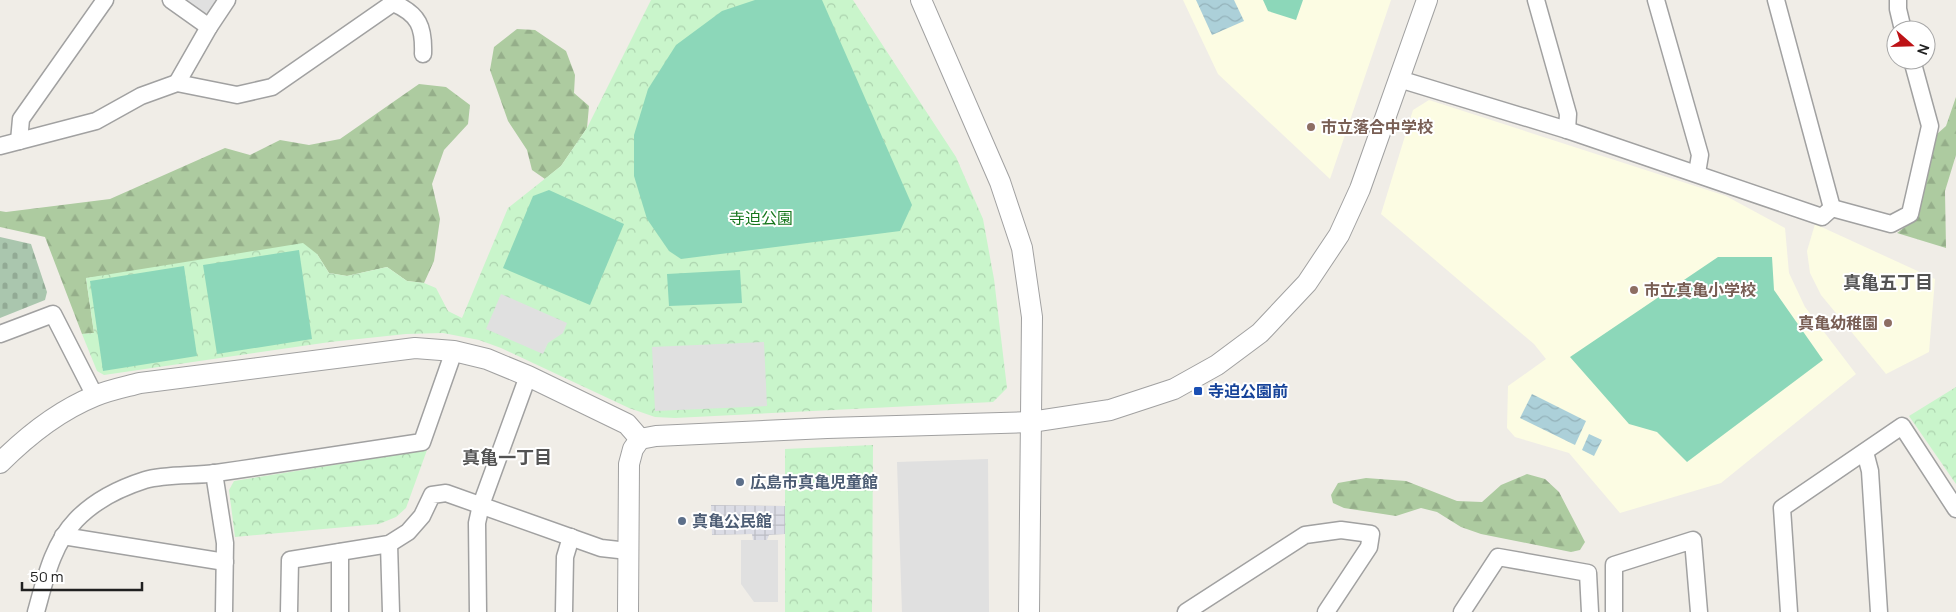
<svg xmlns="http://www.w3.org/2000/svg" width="1956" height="612" viewBox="0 0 1956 612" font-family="Manrope,'Noto Sans JP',sans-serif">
  <defs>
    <pattern id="forest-firs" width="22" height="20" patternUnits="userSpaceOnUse" patternTransform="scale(1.25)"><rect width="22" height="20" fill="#adcba0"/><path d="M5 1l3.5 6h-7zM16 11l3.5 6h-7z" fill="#95ae8a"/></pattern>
    <pattern id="cemetery-stones" width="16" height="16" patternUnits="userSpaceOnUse" patternTransform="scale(1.25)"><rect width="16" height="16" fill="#aac6ae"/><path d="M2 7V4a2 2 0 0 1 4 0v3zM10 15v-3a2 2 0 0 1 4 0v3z" fill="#92aa95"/></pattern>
    <pattern id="park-crowns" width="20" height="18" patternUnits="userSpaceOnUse" patternTransform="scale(1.25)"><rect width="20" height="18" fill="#c9f5cb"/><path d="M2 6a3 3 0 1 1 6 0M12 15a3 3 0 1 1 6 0" fill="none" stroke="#acd2ae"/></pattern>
    <pattern id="plaza-grid" width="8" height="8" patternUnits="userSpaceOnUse" patternTransform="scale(1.25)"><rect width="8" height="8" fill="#dbdce5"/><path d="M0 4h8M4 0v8" fill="none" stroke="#bcbcc4"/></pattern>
    <pattern id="water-waves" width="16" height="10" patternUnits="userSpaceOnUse" patternTransform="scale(1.25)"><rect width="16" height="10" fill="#acd0d9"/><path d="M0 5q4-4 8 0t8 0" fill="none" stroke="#94b2ba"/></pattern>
  </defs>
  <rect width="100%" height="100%" fill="#f0ede7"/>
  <g fill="#fcfce3">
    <polygon points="1183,0 1391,0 1330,179 1218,74"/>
    <polygon points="1429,100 1726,196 1785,228 1789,273 1805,307 1856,374 1721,483 1620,513 1569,453 1515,437 1507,428 1508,386 1546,359 1534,344 1381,214 1413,110"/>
    <polygon points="1815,224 1935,279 1929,352 1886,374 1821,295 1810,273 1807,251"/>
  </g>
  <g fill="url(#forest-firs)">
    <polygon points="517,29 535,30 566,51 575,75 574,93 589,106 587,128 561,166 545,179 532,170 527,150 508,121 490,70 494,47"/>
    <polygon points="419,84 446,87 470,105 468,124 444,150 432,184 440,219 434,261 424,283 407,281 387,267 347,276 329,273 317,254 86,278 94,333 82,334 45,237 0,227 0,211 6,212 110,199 225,148 250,155 280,140 309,145 340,139"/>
    <polygon points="1956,97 1956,155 1945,191 1946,248 1897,233 1917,218 1937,134 1946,126"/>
    <polygon points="1527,474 1545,479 1559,492 1585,542 1580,550 1571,552 1481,534 1461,527 1437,512 1421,508 1396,516 1344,508 1333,503 1331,495 1338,483 1366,478 1406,481 1457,501 1482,502 1501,485"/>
  </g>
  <polygon fill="url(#cemetery-stones)" points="0,237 31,244 47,292 45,300 0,318"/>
  <g fill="url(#park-crowns)">
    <polygon points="651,0 853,0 956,157 983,219 994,279 1007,388 993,402 675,418 655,417 629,408 501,348 479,340 443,333 406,334 330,342 104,375 97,371 82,334 94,333 86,278 303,243 317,254 329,273 347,276 387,267 407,281 424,283 436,288 448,311 462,318 508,208 561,166 587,128"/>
    <polygon points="1956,387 1956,484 1909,416"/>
    <polygon points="873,445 872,612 785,612 785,449"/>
    <polygon points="427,450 406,508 396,517 379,524 235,537 229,490 234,481"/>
  </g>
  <g fill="#8cd7b9">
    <polygon points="755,0 822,0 912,205 900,231 681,259 669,251 647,219 634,176 634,135 648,89 676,45 722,11"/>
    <polygon points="1263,0 1303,0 1296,20 1268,11"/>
    <polygon points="549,190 624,224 590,305 503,268 533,196"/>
    <polygon points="299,250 312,339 217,354 203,265"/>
    <polygon points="1718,257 1772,257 1774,290 1823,360 1687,462 1657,432 1629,424 1570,357"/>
    <polygon points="184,266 197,356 103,371 90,281"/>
    <polygon points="740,270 742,303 669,306 667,274"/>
  </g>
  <g fill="#e0e0e0">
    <polygon points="181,0 220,0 212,12 199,14"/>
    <polygon points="501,294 567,323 563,333 548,343 543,354 486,329"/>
    <polygon points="764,342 767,406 655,411 652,347"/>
    <polygon points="988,459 989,612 902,612 897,462"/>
    <polygon points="741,540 778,540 778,602 754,602 741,584"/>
  </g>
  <polygon fill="url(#plaza-grid)" points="711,505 785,506 785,534 769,535 767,540 753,540 752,534 712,535"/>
  <g fill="url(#water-waves)">
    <polygon points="1196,0 1234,0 1244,21 1212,35"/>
    <polygon points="1532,394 1586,421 1575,445 1520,418"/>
    <polygon points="1589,434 1602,440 1594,456 1582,450"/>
  </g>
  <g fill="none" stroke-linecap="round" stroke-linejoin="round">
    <defs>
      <g id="minor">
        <polyline points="171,0 209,27"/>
        <polyline points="1536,0 1568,114 1567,130"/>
        <polyline points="1656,0 1700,155 1697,173"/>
        <polyline points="1776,0 1832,208"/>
        <polyline points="1898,0 1898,9 1903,30"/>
        <path d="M393,3C419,14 424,27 423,54"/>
        <polyline points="1399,79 1567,130 1822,217 1832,208 1891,224 1910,214 1930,126 1912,60"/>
        <polyline points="177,83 209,27 227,0"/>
        <polyline points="19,141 21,119 105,0"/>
        <polyline points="0,146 96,121 141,96 177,83 237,95 272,87 393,3 394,0"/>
        <polyline points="0,334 53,314 95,396"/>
        <polyline points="1865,452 1870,471 1879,612"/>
        <polyline points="214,473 225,543 224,612"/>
        <polyline points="63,536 225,562"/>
        <polyline points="389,544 391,612"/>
        <path d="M36,612C45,580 52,545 76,520C94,501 120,488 145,480C165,474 195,476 216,473C285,463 354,452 422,442L454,351"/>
        <polyline points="289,612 290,560 389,544 408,532 422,516 432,495 446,493 601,548 628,551"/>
        <polyline points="340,612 340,552"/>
        <polyline points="478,612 477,523 481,505 528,376"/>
        <polyline points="564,612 565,557 571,537"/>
        <polyline points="1186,612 1305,535 1341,530 1371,534 1369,547 1326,612"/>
        <polyline points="1462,612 1498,557 1588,573 1590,612"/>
        <polyline points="1614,612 1614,565 1693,540 1699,612"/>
        <polyline points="1789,612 1782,508 1902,426 1956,509"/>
      </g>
      <g id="tertiary">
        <polyline points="921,0 1000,182 1022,248 1032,317 1029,612"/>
        <path d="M0,463C28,435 58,411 95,396C109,390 125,387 140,383L415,348L454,351L487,359L528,376L627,424L640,439"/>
        <polyline points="628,612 629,464 633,449 640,439 656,436 827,428 1031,422 1110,410 1174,389 1217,365 1260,333 1307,283 1339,235 1360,189 1427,0"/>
      </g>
    </defs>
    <use href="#minor" stroke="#a1a1a1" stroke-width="19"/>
    <use href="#tertiary" stroke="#a1a1a1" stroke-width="22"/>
    <use href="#minor" stroke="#fff" stroke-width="16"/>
    <use href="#tertiary" stroke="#fff" stroke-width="20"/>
  </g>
  <g fill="#8d6e63" stroke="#fff" stroke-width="2">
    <circle cx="1311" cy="127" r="5"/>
    <circle cx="1634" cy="290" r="5"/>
    <circle cx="1888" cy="323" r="5"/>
  </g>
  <rect fill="#1a4fb4" stroke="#fff" stroke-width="2" x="1193" y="386" width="10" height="10" rx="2.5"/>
  <g fill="#5c6f8a" stroke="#fff" stroke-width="2">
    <circle cx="740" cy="482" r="5"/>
    <circle cx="682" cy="521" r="5"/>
  </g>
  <g text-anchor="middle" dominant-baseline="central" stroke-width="4" stroke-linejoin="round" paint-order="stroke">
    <g font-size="16" font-weight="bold" fill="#785e54" stroke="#fff" text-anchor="start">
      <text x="1321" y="127">市立落合中学校</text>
      <text x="1644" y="290">市立真亀小学校</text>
      <text x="1878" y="323" text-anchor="end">真亀幼稚園</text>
    </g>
    <g font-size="16" fill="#16761c" stroke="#fff">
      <text x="761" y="218">寺迫公園</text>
    </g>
    <g font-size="16" font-weight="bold" fill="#164399" stroke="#fff" text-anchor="start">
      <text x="1208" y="391">寺迫公園前</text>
    </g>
    <g font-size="16" font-weight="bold" fill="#4e5e75" stroke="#fff" text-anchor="start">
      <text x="750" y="482">広島市真亀児童館</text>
      <text x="692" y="521">真亀公民館</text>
    </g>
    <g font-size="18" font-weight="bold" fill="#535353" stroke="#fff">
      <text x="1888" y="282">真亀五丁目</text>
      <text x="507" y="457">真亀一丁目</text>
    </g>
  </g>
  <g transform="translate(1911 45) rotate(110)"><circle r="24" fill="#ffffff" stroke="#a6a6a6"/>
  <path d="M0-4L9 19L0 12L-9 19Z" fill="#bd1216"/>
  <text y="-8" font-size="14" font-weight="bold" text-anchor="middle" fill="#202020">N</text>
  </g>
  <path d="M22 582v8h120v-8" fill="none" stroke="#202020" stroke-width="2.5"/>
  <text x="30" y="582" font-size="15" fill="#202020" stroke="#ffffff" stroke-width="4" paint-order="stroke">50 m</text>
</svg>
